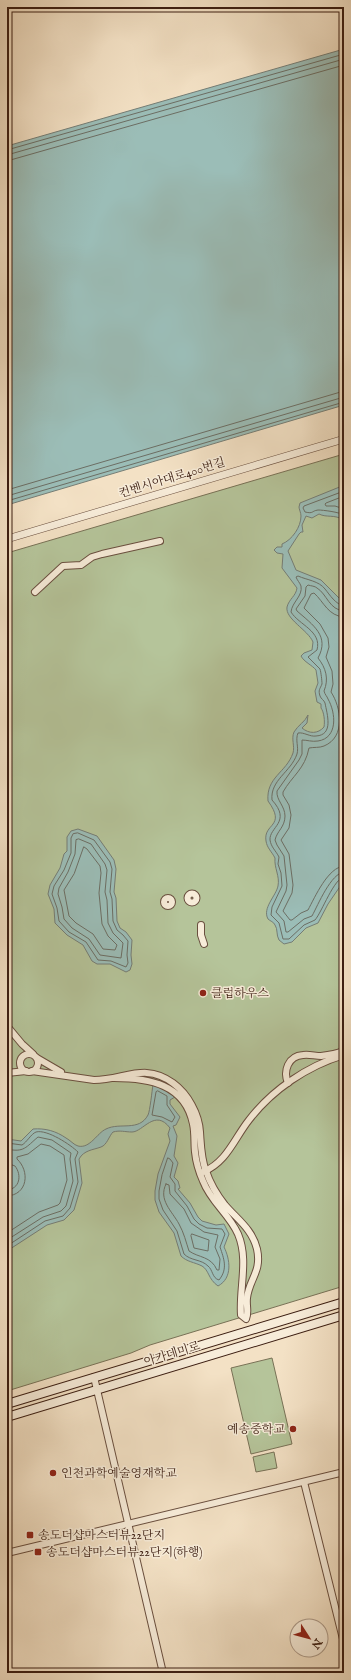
<svg xmlns="http://www.w3.org/2000/svg" width="351" height="1680" viewBox="0 0 351 1680" font-family="'IM FELL English','Noto Serif KR',serif">
  <rect width="100%" height="100%" fill="#f3e1c5"/>
  <filter id="stains"><feTurbulence type="fractalNoise" baseFrequency=".005" numOctaves="4"/><feColorMatrix values="0 0 0 0 .2 0 0 0 0 .09 0 0 0 0 .02 0 0 0 .5 -.17"/></filter>
  <radialGradient id="worn" r=".72"><stop offset=".6" stop-color="#630" stop-opacity="0"/><stop offset="1" stop-color="#630" stop-opacity=".3"/></radialGradient>
  <g fill="#b5c49a" stroke="#787156">
    <polygon points="344,454 344,1286 150,1345 131,1353 7,1391 7,553"/>
    <polygon points="272,1358 292,1444 251,1454 231,1368"/>
    <polygon points="274,1452 277,1468 256,1472 253,1457"/>
  </g>
  <g fill="#9bbdb7" stroke="#757d75">
    <polygon points="344,49 344,405 7,505 7,146"/>
    <path d="M342,486L344,487V520C334,514 327,518 319,514L312,518L306,516L302,525L303,532H301L299,534L288,551L296,570L321,580L344,603V877L341,885L328,904L318,923L306,928L292,942L284,944L279,940C276,935 278,929 275,925C274,922 270,921 268,919C262,908 276,896 278,886C280,876 274,868 275,858C272,852 267,848 266,841C263,823 287,827 268,801C266,777 286,773 293,753C295,746 291,739 294,732C298,725 305,722 308,715L307,723L302,728C309,734 318,734 324,727C325,721 324,712 321,708V704L317,702L315,691L318,683L316,670C312,665 304,662 301,656L304,653L312,650L313,642C308,630 285,619 287,607C289,599 296,596 297,588L282,568L283,554L277,553L274,550L277,547H282V544C292,540 301,527 301,516C301,513 299,509 299,507L300,503Z"/>
    <polygon points="78,829 97,836 114,860 116,869 114,892 116,898 117,921 120,928 126,932 132,940 131,955 132,964 130,970 126,972 110,964 97,964 92,961 83,945 67,935 55,923 54,909 48,894 50,885 60,868 64,854 67,851 67,837 71,831"/>
    <path d="M153,1084L168,1091L175,1097L170,1100V1104L180,1117L176,1125L173,1126L177,1136L174,1156L178,1163L174,1177L178,1181L180,1188L178,1189L190,1203L198,1217L202,1221L216,1225L224,1224L229,1234L224,1247C230,1259 233,1278 218,1286C208,1279 209,1270 202,1266C194,1262 187,1262 181,1256L174,1233L159,1212L155,1200V1191L158,1174L170,1141L168,1134L170,1128C155,1108 143,1132 132,1132C125,1132 120,1130 113,1132C109,1136 107,1145 101,1147C93,1150 84,1150 79,1159L82,1183L74,1210L64,1220L47,1225L7,1251V1182L11,1175L7,1170V1139L21,1141L33,1129C45,1128 56,1131 66,1138C70,1140 74,1145 78,1146C90,1149 97,1133 106,1129C120,1122 139,1132 148,1115C150,1111 152,1091 153,1084Z"/>
  </g>
  <g fill="none" stroke-linecap="round" stroke-linejoin="round">
    <g stroke="#6c6e64" stroke-width="1">
      <polyline points="7,150 344,54"/>
      <polyline points="7,155 344,59"/>
      <polyline points="7,161 344,65"/>
      <polyline points="7,490 344,391"/>
      <path d="M344,491L304,506L303,508L305,512C314,514 311,511 318,510C323,510 339,512 344,515"/>
      <polyline points="7,496 344,397"/>
      <polyline points="344,496 326,503 325,504 326,506 335,506 344,509"/>
      <polyline points="7,501 344,402"/>
      <path d="M344,606C335,604 330,595 325,589C319,581 307,580 298,576L296,577C297,580 300,583 301,586C303,596 292,602 291,612C299,625 322,631 317,650L308,657L320,669C321,672 322,681 322,684C320,689 318,690 320,696C321,699 324,700 325,703C327,714 334,735 316,736C310,737 304,732 298,733C295,740 299,747 297,754C291,772 270,780 272,800C292,822 269,827 270,840C271,847 276,851 279,857L278,864L281,873L282,886L272,907L271,915L279,923L283,939H289L304,925L315,920C322,912 334,878 344,877"/>
      <path d="M344,611C329,610 327,594 317,588C315,586 311,586 308,585L306,587L305,596L296,609L297,611C313,625 330,636 318,658C326,668 329,679 324,691C325,695 327,696 328,699C336,713 338,738 318,741C312,742 307,740 302,740V754L299,760L277,791C276,800 285,806 285,816C285,827 277,831 275,840L277,845L284,856L287,885L286,891L276,912L284,921L286,932H288L304,919L312,916C318,905 331,873 344,872"/>
      <path d="M344,617C328,616 324,602 314,593L311,594L304,608L320,624L328,638L329,647L326,657L332,671L333,684L331,692C341,707 346,737 324,746C319,748 314,747 309,748C305,769 292,776 283,792V795L289,805L291,815L289,828L281,840L289,854L293,885L292,893L283,911L290,920H292L301,913L308,910C315,897 328,867 344,866"/>
      <polygon points="78,833 94,840 110,862 112,869 110,892 112,899 113,921 117,930 123,935 128,941 127,955 128,963 126,967 111,961 98,960 86,942 69,932 59,921 57,908 52,894 54,886 64,870 71,853 71,838 73,834"/>
      <polygon points="79,839 91,844 105,864 107,870 105,892 107,900 108,923 113,933 123,943 121,958 100,955 89,939 72,928 64,919 62,907 58,894 59,888 68,872 75,854 76,840"/>
      <polygon points="84,847 87,849 100,866 101,873 99,893 102,924 108,936 117,945 115,950 103,949 93,934 76,923 69,916 64,890 74,874"/>
      <polygon points="158,1091 167,1096 167,1105 175,1117 172,1122 162,1117 152,1115 156,1092"/>
      <path d="M7,1143L22,1145C27,1142 31,1134 36,1132C47,1129 71,1145 78,1152L75,1159L78,1182L70,1208L63,1216L45,1221L7,1246"/>
      <path d="M7,1149C24,1153 26,1147 38,1137L52,1140L71,1153L70,1159L73,1181L66,1206L61,1211L43,1217L7,1240"/>
      <path d="M168,1158L170,1159L173,1163L170,1177L175,1184V1191L187,1206L194,1219L199,1224L207,1228L222,1229L225,1234L220,1247C224,1259 228,1269 219,1280C212,1278 213,1270 208,1266C201,1259 191,1261 184,1254L177,1231L163,1210L159,1199V1191L162,1175Z"/>
      <path d="M7,1163L15,1166C22,1175 20,1189 7,1190"/>
      <path d="M166,1184L169,1185L170,1194L184,1209L191,1223L204,1232L218,1235L215,1247L220,1259L219,1270H217C211,1256 199,1258 189,1251C186,1242 184,1233 179,1224C172,1211 158,1200 166,1184Z"/>
      <path d="M7,1196C28,1195 30,1171 17,1159V1157L28,1154L41,1144L50,1146L64,1155L67,1180L60,1203L58,1205L39,1212L7,1233"/>
      <polygon points="192,1234 209,1240 208,1251 194,1248 191,1236"/>
    </g>
    <defs>
      <g id="minor">
        <polyline points="35,592 63,566 81,565 92,557 102,554 160,541"/>
        <circle cx="192" cy="898" r="4.5"/>
        <circle cx="168" cy="902" r="4"/>
        <polyline points="201,925 201,935 204,944"/>
        <polyline points="7,1026 22,1044 33,1054"/>
        <circle cx="29" cy="1063" r="9"/>
        <polyline points="37,1058 61,1072"/>
        <path d="M32,1071L94,1080C124,1080 145,1062 173,1083C188,1094 199,1114 200,1132C201,1146 201,1159 206,1171C210,1183 217,1195 225,1205C238,1220 252,1229 257,1249C262,1272 249,1279 247,1298C246,1306 249,1312 246,1319L241,1315C239,1288 249,1260 238,1234C229,1214 211,1202 203,1181C199,1172 196,1162 195,1152C194,1143 195,1133 193,1124C185,1084 149,1078 114,1078"/>
        <polyline points="7,1073 26,1071"/>
        <path d="M288,1083C283,1071 288,1056 303,1055C309,1054 315,1056 321,1056C329,1055 336,1054 343,1051"/>
        <path d="M203,1172C227,1162 234,1139 249,1120C272,1090 307,1066 344,1055"/>
        <polyline points="94,1377 163,1673"/>
        <polyline points="304,1482 344,1643"/>
        <polyline points="7,1553 344,1472"/>
      </g>
      <polyline id="tertiary" points="7,539 344,439"/>
      <g id="secondary">
        <polyline points="7,1404 344,1302"/>
        <polyline points="7,1417 344,1315"/>
      </g>
    </defs>
    <use href="#minor" stroke="#6a4f3f" stroke-width="8"/>
    <use href="#tertiary" stroke="#6a4f3f" stroke-width="8"/>
    <use href="#secondary" stroke="#3c1e12" stroke-width="10"/>
    <use href="#minor" stroke="#f7ecd9" stroke-width="6"/>
    <use href="#tertiary" stroke="#f7ecd9" stroke-width="7"/>
    <use href="#secondary" stroke="#f7ecd9" stroke-width="8"/>
  </g>
  <g fill="#8f2418" stroke="#f7ecd9" stroke-width="1.5">
    <circle cx="203" cy="993" r="4"/>
    <circle cx="293" cy="1429" r="4"/>
    <circle cx="53" cy="1473" r="4"/>
    <rect x="26" y="1531" width="8" height="8" rx="2"/>
    <rect x="34" y="1548" width="8" height="8" rx="2"/>
  </g>
  <g text-anchor="middle" dominant-baseline="central" stroke-width="3" stroke-linejoin="round" paint-order="stroke">
    <g font-size="12" fill="#3c1e12" stroke="#f7ecd9">
      <text transform="translate(172 478) rotate(-17)">컨벤시아대로400번길</text>
      <text transform="translate(172 1354) rotate(-17)">아카데미로</text>
    </g>
    <g font-size="12" fill="#3c1e12" stroke="#f7ecd9" text-anchor="start">
      <text x="211" y="993">클럽하우스</text>
      <text x="285" y="1429" text-anchor="end">예송중학교</text>
      <text x="61" y="1473">인천과학예술영재학교</text>
      <text x="38" y="1535">송도더샵마스터뷰22단지</text>
      <text x="46" y="1552">송도더샵마스터뷰22단지(하행)</text>
    </g>
  </g>
  <rect width="351" height="1680" fill="none" stroke="#f3e1c5" stroke-width="24"/>
  <rect x="8" y="8" width="335" height="1664" fill="none" stroke="#3c1e12" stroke-width="2"/>
  <rect x="12" y="12" width="327" height="1656" fill="none" stroke="#3c1e12"/>
  <g transform="translate(309 1638) rotate(126)"><circle r="19" fill="#f7ecd9" stroke="#ac9a89"/>
  <path d="M0-3L7 15L0 10L-7 15Z" fill="#8f2418"/>
  <text y="-6" font-size="11" font-weight="bold" text-anchor="middle" fill="#3c1e12">N</text>
  </g>
  <rect width="100%" height="100%" filter="url(#stains)"/>
  <rect width="100%" height="100%" fill="url(#worn)"/>
</svg>
